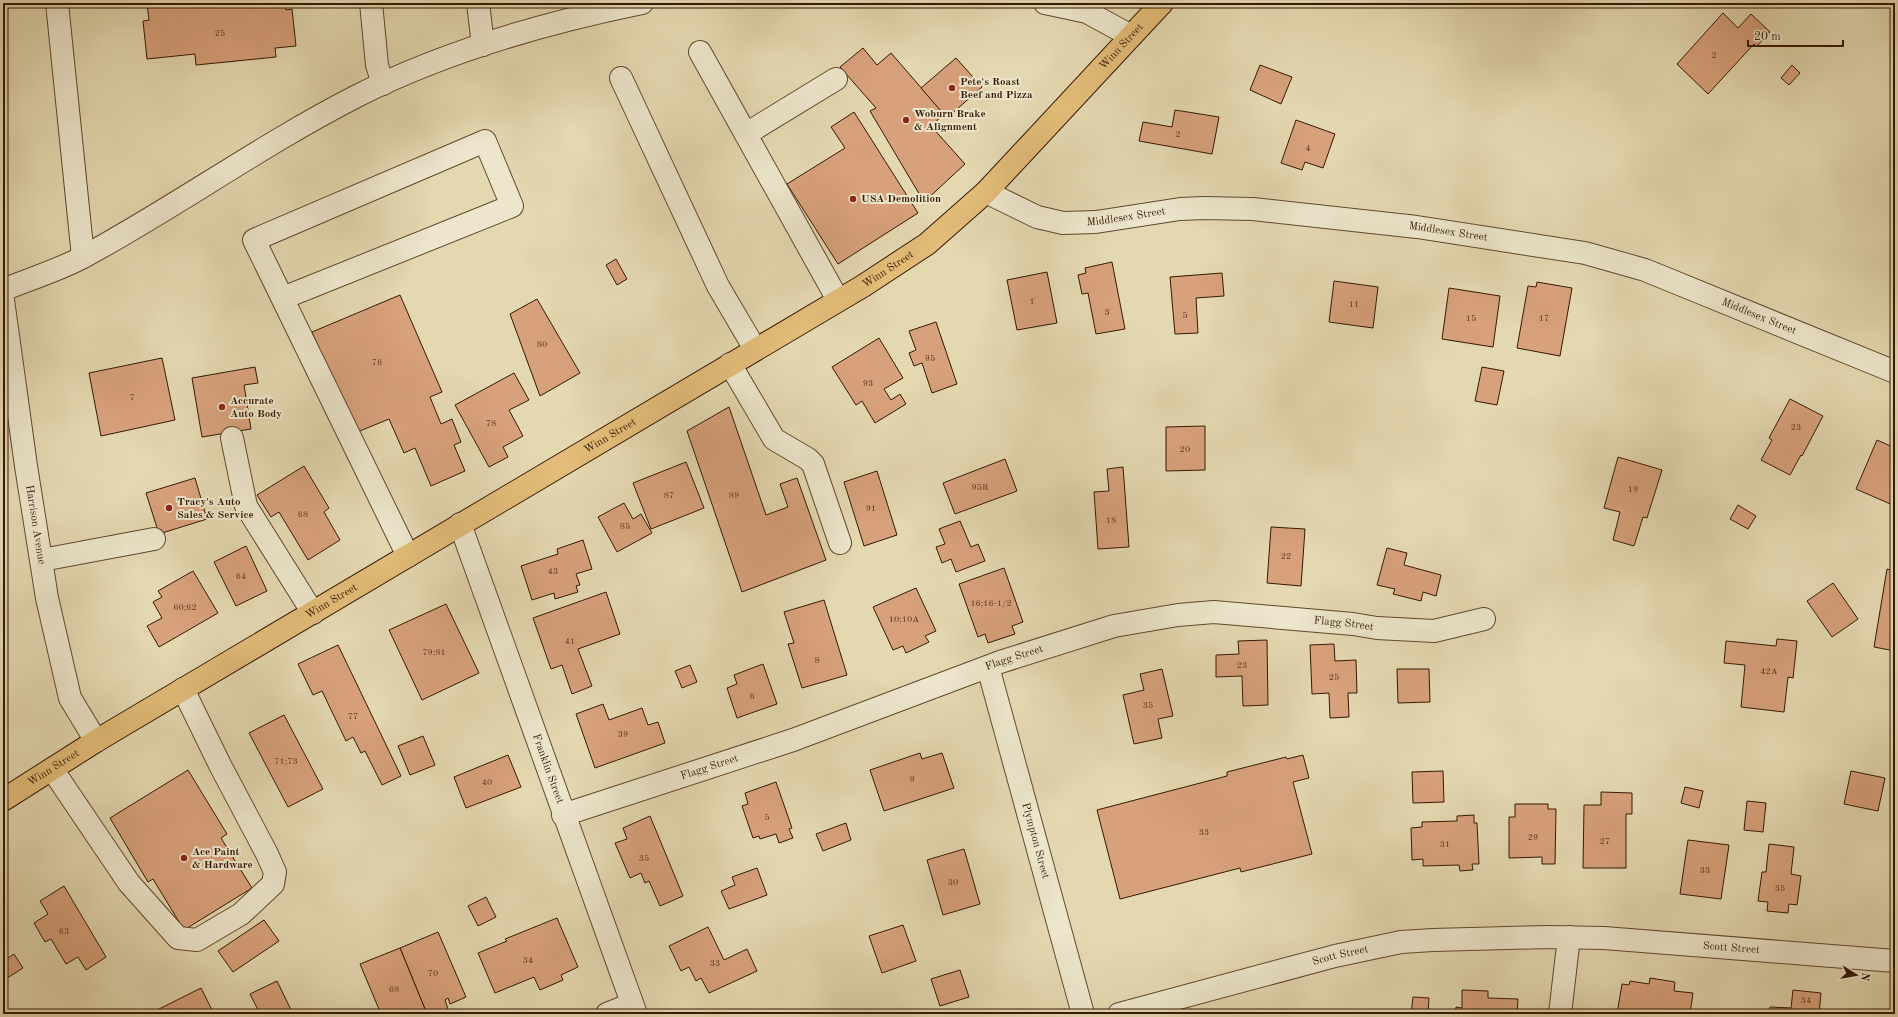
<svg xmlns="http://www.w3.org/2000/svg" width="1898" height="1017" viewBox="0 0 1898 1017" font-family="'Old Standard TT',serif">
  <rect width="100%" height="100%" fill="#e4d8b1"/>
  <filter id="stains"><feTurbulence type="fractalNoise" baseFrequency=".005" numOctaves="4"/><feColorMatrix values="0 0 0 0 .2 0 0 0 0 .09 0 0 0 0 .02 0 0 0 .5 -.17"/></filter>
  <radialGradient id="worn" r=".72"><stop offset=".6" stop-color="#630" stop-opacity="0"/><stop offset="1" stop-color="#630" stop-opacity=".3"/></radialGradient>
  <g fill="#d7a17b" stroke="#341803">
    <polygon points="147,3 285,3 286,10 292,9 296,46 275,48 276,57 196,65 195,54 147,59 143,21 149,20"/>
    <polygon points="1723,13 1738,28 1751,14 1770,32 1756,47 1754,44 1708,94 1677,64"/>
    <polygon points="863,48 877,65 891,53 944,114 931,126 965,164 924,202 870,111 876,108 840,67"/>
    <polygon points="956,58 982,87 947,118 921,88"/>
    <polygon points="1260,65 1292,77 1281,104 1250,90"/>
    <polygon points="1792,65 1800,73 1789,85 1781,78"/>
    <polygon points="1175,110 1219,117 1212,154 1139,141 1143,122 1172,127"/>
    <polygon points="854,112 918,213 838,264 787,184 845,148 831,127"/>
    <polygon points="1296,120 1335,134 1323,168 1305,162 1302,170 1281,163"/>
    <polygon points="616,259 627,279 617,285 606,265"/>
    <polygon points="1112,262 1125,329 1096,334 1088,293 1082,294 1078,275 1086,273 1085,268"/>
    <polygon points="1047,272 1057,323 1017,330 1007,280"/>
    <polygon points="1222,273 1224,296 1196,298 1198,333 1175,334 1170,277"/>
    <polygon points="1334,281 1378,287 1373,328 1329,322"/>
    <polygon points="1537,282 1572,288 1560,356 1517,348 1528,286 1536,287"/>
    <polygon points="1449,288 1500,296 1493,347 1442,339"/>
    <polygon points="400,295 442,392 430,397 441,424 452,419 461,442 454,445 465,471 431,486 415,448 404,453 389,419 355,433 312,332"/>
    <polygon points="537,299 580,373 540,396 510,314"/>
    <polygon points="936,322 957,384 932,393 922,363 914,366 909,353 916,350 909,331"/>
    <polygon points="879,338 903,378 884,389 891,400 900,394 906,404 875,423 862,401 856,405 832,367"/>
    <polygon points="162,358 175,420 101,436 89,373"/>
    <polygon points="255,367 258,383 244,385 251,429 202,437 192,378"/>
    <polygon points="1482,367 1504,371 1497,405 1475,401"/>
    <polygon points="514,373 529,400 509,410 523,436 503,447 508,457 489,467 455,405"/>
    <polygon points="1790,399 1823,416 1802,456 1801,455 1790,475 1761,460 1772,440 1769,438"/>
    <polygon points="729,407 766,515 788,507 780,484 797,478 826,560 742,592 687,431"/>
    <polygon points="1205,426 1205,470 1166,471 1166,427"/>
    <polygon points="1877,440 1895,448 1895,506 1856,489"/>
    <polygon points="1618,457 1662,470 1647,518 1643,517 1634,546 1613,540 1620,512 1604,508"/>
    <polygon points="1005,459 1017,491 955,514 943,483"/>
    <polygon points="686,462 704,508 651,529 633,483"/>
    <polygon points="304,466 329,508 324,512 340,540 308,560 279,512 271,517 257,495"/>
    <polygon points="1123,467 1129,547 1098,549 1094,492 1109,491 1107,469"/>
    <polygon points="877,471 897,535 864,546 844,482"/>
    <polygon points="195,478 207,519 159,534 146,493"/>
    <polygon points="624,503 633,519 641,514 652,533 617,552 598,517"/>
    <polygon points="1738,505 1756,516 1748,529 1730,519"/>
    <polygon points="960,521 971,547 978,544 985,561 956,572 951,559 942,563 936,547 945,544 939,529"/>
    <polygon points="1271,527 1305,529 1301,586 1267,583"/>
    <polygon points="583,540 592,569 576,574 580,585 576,586 578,592 555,599 554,593 532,600 521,566 558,554 557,549"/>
    <polygon points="246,546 267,591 236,606 214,562"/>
    <polygon points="1387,548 1407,553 1404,565 1441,575 1436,596 1423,592 1421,601 1393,594 1395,589 1377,585"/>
    <polygon points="1004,568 1023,622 1012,626 1015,634 988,643 985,634 978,637 959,584"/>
    <polygon points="1887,569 1895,571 1895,651 1874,647"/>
    <polygon points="193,571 218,613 159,647 147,626 162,618 153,602 162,597 158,591"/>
    <polygon points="1833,583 1858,619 1832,637 1807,601"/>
    <polygon points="916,588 936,631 925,636 929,642 906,653 903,646 893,650 873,607"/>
    <polygon points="606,592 620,634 578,649 592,686 572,694 562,665 551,669 533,618"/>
    <polygon points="824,600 847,675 802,688 788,644 794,643 784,612"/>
    <polygon points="446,604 479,673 422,700 389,630"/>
    <polygon points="1777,639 1797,641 1793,678 1788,677 1784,712 1741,707 1745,665 1724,663 1726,641 1776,646"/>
    <polygon points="1267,640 1268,705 1243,706 1242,676 1216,677 1216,655 1239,654 1238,641"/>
    <polygon points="1334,644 1335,661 1356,660 1357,693 1348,693 1349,717 1330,718 1329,693 1312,694 1310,645"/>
    <polygon points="338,645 401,776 382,785 365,751 361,753 353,737 346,741 322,691 313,695 298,664"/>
    <polygon points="763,664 777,704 737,718 727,688 737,684 734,675"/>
    <polygon points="690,665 697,682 682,688 675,671"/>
    <polygon points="1162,669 1173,716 1158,719 1162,738 1134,744 1123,695 1144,690 1140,674"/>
    <polygon points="1397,669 1429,669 1430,702 1398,703"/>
    <polygon points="603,704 609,720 642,708 648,725 658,722 665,743 595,768 576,714"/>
    <polygon points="284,715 323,789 288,807 249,733"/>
    <polygon points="423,736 435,765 410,775 398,746"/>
    <polygon points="920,753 922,759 942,753 954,788 884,811 870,770"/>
    <polygon points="508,755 521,787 466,808 454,777"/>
    <polygon points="1303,755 1309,778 1293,782 1312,854 1241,872 1240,868 1120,899 1097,810 1227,776 1227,772 1286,757 1287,759"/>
    <polygon points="188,770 227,834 221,838 252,888 184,930 153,879 148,882 110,818"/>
    <polygon points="1443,771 1444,802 1413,803 1412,772"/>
    <polygon points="1851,771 1885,778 1878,811 1844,804"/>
    <polygon points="776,782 792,828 789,829 793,838 779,843 776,834 760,839 759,836 753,838 742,806 748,804 745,793"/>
    <polygon points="1685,787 1703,791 1699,808 1681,803"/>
    <polygon points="1601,792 1632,793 1632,814 1626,814 1626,868 1583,868 1584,805 1601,805"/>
    <polygon points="1747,801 1766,803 1763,832 1744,830"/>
    <polygon points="1515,804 1548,804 1548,809 1556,809 1555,864 1542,864 1542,857 1509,858 1509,817 1515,817"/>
    <polygon points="1474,815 1474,823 1477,823 1479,864 1472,864 1473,870 1460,871 1459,865 1423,866 1423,859 1412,860 1411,828 1422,827 1422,822 1457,821 1457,816"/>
    <polygon points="650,816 683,896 660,906 649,881 645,883 641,873 630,878 615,843 627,839 623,828"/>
    <polygon points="846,823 851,840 823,851 816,834"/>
    <polygon points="1688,840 1729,845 1721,899 1680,894"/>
    <polygon points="1769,844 1794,847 1791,874 1801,876 1797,905 1789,904 1788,913 1767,911 1768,902 1758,901 1762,872 1766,872"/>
    <polygon points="964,849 980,904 943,915 927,860"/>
    <polygon points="757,868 767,895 729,909 721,891 735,885 732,877"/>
    <polygon points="64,886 106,957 86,970 78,957 66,964 51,939 45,942 34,923 48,914 40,901"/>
    <polygon points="486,897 496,917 478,926 468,906"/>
    <polygon points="557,918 578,967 561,975 563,980 540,990 534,977 495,993 478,953 507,941 505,939"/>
    <polygon points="264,920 279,941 233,972 218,951"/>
    <polygon points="903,925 916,961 882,973 869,936"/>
    <polygon points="708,927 724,960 747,949 757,971 709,993 701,978 696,981 689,967 681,971 669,946"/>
    <polygon points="438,932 466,997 450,1004 448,998 445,1000 448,1009 436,1014 427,1014 400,948"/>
    <polygon points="400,948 427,1014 381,1014 360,964"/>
    <polygon points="14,954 23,968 4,980 3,961"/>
    <polygon points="960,970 969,997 940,1006 931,979"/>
    <polygon points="1650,978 1675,982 1674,991 1693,993 1690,1014 1617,1014 1622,984 1629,985 1630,981 1649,984"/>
    <polygon points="277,981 293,1014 260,1014 250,994"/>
    <polygon points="201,988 214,1014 156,1014 155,1011"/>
    <polygon points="1462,990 1488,991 1488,998 1518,999 1517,1014 1455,1014 1456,1007 1462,1008"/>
    <polygon points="1793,990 1821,993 1819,1014 1769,1014 1770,1007 1791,1008"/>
    <polygon points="1413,997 1429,998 1428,1014 1411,1014"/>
  </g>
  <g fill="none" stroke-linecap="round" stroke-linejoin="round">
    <defs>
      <g id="minor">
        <polyline points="57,3 83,257"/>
        <polyline points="371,3 377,65 383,84"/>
        <polyline points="478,3 483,45"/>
        <polyline points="1045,3 1087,12 1131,36"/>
        <polyline points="700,52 838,300"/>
        <polyline points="621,78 718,286 755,349"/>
        <polyline points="746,134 836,79"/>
        <path id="s1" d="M986,192L1037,217L1063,223L1096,222L1180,209L1204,208L1253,209L1417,227L1585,253L1645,270L1895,372"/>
        <path d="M3,290C29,279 60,270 85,256C177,206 263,144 357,96C446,51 544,23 642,3"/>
        <polyline points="283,298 512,206 485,141 254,240 408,556"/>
        <path id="s2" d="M3,300L26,466L47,598L70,698L96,741"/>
        <polyline points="730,364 774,439 808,459 813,464 840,543"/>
        <polyline points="232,438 246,506 313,613"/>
        <path id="s3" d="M460,524L636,1014"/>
        <polyline points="42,560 154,539"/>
        <path id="s4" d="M988,667L1083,1014"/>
        <polyline points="52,769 129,883 178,938 197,940 241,914 273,884 275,872 267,854 220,765 183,689"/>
        <path id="s5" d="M563,815L793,740L1000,662L1114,626L1178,615L1214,612L1353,624L1377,628L1434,631L1484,619"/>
        <polyline points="607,1014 632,1004"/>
        <path id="s6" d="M1119,1014L1335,956L1401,942L1433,940L1548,937L1604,938L1895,961"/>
        <polyline points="1560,1014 1569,937"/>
      </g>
      <g id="major">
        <path id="s7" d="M3,800L96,741L863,286L927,244L986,192L1162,3"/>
      </g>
    </defs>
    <use href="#minor" stroke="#60482e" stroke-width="24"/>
    <use href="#major" stroke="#341803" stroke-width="24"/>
    <use href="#minor" stroke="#ede6cc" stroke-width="22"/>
    <use href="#major" stroke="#e2bc78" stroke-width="22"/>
  </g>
  <g fill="#8f2418" stroke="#ede6cc" stroke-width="1.5">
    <circle cx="952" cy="88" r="4"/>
    <circle cx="906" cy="120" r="4"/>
    <circle cx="853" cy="199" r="4"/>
    <circle cx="222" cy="407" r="4"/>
    <circle cx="169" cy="508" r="4"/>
    <circle cx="184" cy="858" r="4"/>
  </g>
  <g text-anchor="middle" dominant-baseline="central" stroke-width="4" stroke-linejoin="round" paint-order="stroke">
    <g font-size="9" fill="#5d3a21">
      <text x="220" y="33">25</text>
      <text x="1714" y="55">2</text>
      <text x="1178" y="134">2</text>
      <text x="1308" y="148">4</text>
      <text x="1032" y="301">1</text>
      <text x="1354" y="304">11</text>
      <text x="1107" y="312">3</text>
      <text x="1185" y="315">5</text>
      <text x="1471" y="318">15</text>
      <text x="1544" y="318">17</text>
      <text x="542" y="344">80</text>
      <text x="930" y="358">95</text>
      <text x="377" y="362">76</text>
      <text x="868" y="383">93</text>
      <text x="132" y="397">7</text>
      <text x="491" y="423">78</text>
      <text x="1796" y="427">23</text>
      <text x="1185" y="449">20</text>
      <text x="980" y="487">95R</text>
      <text x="1633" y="489">19</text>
      <text x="669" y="495">87</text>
      <text x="734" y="495">89</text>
      <text x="871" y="508">91</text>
      <text x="303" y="514">68</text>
      <text x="1111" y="520">18</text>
      <text x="625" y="526">85</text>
      <text x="1286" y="556">22</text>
      <text x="553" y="571">43</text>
      <text x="241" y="576">64</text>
      <text x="991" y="603">16;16-1/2</text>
      <text x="185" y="607">60;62</text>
      <text x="904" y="619">10;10A</text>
      <text x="570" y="641">41</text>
      <text x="434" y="652">79;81</text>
      <text x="817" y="660">8</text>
      <text x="1242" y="665">23</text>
      <text x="1769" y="671">42A</text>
      <text x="1334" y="677">25</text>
      <text x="752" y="696">6</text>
      <text x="1148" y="705">35</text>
      <text x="353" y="716">77</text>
      <text x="623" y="734">39</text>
      <text x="286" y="761">71;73</text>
      <text x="912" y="779">9</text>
      <text x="487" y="782">40</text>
      <text x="767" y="817">5</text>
      <text x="1204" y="832">33</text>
      <text x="1533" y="837">29</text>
      <text x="1605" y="841">27</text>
      <text x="1445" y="844">31</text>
      <text x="644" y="858">35</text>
      <text x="1705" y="870">33</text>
      <text x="953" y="882">30</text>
      <text x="1780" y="888">35</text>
      <text x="64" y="931">63</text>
      <text x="528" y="960">34</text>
      <text x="715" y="963">33</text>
      <text x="433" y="973">70</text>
      <text x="394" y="989">68</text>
      <text x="1806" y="1000">34</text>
    </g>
    <g font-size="11" fill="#341803" stroke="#ede6cc">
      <text stroke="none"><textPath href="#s7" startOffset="1356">Winn Street</textPath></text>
      <text stroke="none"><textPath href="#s1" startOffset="147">Middlesex Street</textPath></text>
      <text stroke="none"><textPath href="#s1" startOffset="471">Middlesex Street</textPath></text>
      <text stroke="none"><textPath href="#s7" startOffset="1032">Winn Street</textPath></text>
      <text stroke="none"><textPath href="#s1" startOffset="795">Middlesex Street</textPath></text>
      <text stroke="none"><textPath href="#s7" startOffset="708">Winn Street</textPath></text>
      <text stroke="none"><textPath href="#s2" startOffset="227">Harrison Avenue</textPath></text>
      <text stroke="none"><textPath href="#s7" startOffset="384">Winn Street</textPath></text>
      <text stroke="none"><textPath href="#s5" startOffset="814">Flagg Street</textPath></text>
      <text stroke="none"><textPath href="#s5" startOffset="478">Flagg Street</textPath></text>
      <text stroke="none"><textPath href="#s5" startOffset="154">Flagg Street</textPath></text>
      <text stroke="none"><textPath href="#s7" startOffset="60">Winn Street</textPath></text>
      <text stroke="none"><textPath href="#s3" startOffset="260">Franklin Street</textPath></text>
      <text stroke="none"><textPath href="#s4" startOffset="180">Plympton Street</textPath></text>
      <text stroke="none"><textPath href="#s6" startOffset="622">Scott Street</textPath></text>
      <text stroke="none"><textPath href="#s6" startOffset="229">Scott Street</textPath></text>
    </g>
    <g font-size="11" font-weight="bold" fill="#341803" stroke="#ede6cc" text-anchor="start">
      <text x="960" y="82">Pete's Roast<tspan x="960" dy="13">Beef and Pizza</tspan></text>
      <text x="914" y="114">Woburn Brake<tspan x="914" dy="13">&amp; Alignment</tspan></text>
      <text x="861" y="199">USA Demolition</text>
      <text x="230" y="401">Accurate<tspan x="230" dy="13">Auto Body</tspan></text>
      <text x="177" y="502">Tracy's Auto<tspan x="177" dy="13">Sales &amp; Service</tspan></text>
      <text x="192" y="852">Ace Paint<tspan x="192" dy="13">&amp; Hardware</tspan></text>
    </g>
  </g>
  <rect width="1898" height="1017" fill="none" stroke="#e4d8b1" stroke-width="16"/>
  <rect x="4" y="4" width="1890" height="1009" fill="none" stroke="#341803" stroke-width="2"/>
  <rect x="8" y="8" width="1882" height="1001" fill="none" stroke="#341803"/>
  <g transform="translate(1856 975) rotate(101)" stroke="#ede6cc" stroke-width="3" paint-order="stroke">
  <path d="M0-3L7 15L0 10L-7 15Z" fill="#341803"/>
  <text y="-6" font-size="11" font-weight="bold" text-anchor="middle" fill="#341803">N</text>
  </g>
  <path d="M1748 40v6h95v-6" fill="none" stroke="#341803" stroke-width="2"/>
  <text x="1754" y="40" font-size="12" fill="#341803" stroke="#ede6cc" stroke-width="3" paint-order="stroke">20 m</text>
  <rect width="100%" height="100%" filter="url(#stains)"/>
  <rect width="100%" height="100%" fill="url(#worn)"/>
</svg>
